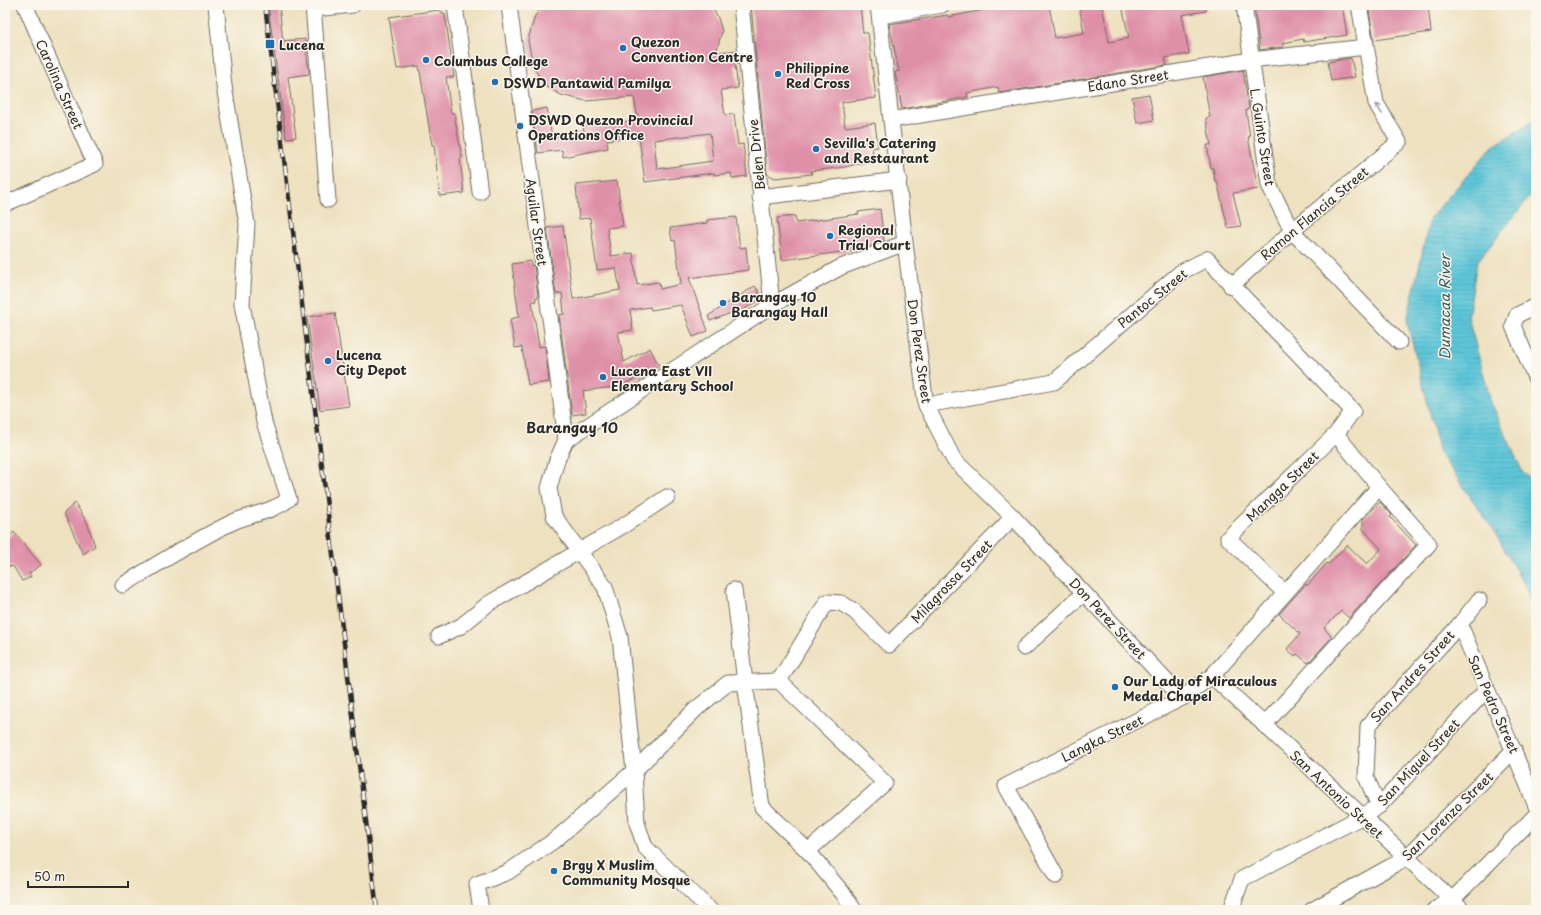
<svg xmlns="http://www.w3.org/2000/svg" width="1541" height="915" viewBox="0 0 1541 915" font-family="'Playpen Sans',sans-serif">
  <defs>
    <pattern id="water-rules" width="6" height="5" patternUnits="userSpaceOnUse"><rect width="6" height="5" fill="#5dc6d9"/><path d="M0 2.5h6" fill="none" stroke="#51aaba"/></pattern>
  </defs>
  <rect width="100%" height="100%" fill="#fbf7ec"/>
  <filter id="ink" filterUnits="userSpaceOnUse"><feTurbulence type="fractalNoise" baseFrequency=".025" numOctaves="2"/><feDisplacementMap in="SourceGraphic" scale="8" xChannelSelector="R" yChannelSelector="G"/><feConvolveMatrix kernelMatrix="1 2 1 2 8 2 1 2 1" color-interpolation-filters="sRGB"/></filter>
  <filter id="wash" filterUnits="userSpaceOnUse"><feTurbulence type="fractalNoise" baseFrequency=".012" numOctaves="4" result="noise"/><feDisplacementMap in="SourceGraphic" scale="16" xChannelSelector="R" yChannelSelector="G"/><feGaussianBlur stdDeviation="0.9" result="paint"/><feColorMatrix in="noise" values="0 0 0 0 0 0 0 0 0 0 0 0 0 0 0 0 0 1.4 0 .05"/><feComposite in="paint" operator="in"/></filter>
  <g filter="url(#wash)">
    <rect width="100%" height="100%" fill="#eee1c0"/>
    <polygon fill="url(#water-rules)" stroke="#447882" points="1536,119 1536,193 1528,199 1477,262 1468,317 1491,402 1523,473 1536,482 1536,618 1527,590 1494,531 1440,453 1407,321 1430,218 1492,147"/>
    <g id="blocks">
      <g fill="#df90a9" fill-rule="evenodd">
        <polygon points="268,5 279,5 283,41 305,39 309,74 288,77 296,137 286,138"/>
        <path d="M543,5H711L718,18L722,31L716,53L737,50L738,64L735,65L738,88L721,90L725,115L734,114L738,145L743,144L747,176L732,178L731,173L714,175V173L645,182L639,136L607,140L608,148L563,157L562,150L538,153L532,111L547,108L552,137L584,131L583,126L604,122V124L638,120L634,97L586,101L561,95L545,86L533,66L528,40L535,16ZM710,133L713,161L657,169L654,140Z"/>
        <polygon points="751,5 860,5 863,33 868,33 876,98 842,102 845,127 875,123 878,147 872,148 874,160 845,167 811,171 812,174 775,178 767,174"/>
        <polygon points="983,5 1049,5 1055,38 1084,33 1079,5 1102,5 1109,42 1129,38 1122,5 1205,5 1206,11 1182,15 1189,54 1165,58 1167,65 999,93 998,87 967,93 968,97 902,109 895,72 899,71 889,24 948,15 948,17 984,10"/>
        <polygon points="1254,5 1342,5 1347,35 1304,42 1303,39 1283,43 1283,47 1260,50"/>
        <polygon points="1368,5 1428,5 1431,32 1374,40"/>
        <polygon points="439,10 445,14 454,77 446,77 451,113 454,113 462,158 460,159 464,193 440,196 434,145 432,145 419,66 397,69 389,17"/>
        <polygon points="1351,58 1355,77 1331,81 1328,62"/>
        <polygon points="1243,70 1249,109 1246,110 1250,137 1248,137 1258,189 1233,193 1241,226 1228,228 1217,181 1215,181 1213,168 1211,168 1207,145 1211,145 1206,118 1210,117 1203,77"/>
        <polygon points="1149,94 1154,120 1137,123 1132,97"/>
        <polygon points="617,181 623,226 607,228 611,256 633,253 637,285 659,282 660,289 681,284 675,240 672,241 670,228 707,223 707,220 736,217 740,248 746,247 748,270 689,278 708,331 693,337 681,305 651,310 650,307 630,310 633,330 618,332 624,362 650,348 659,366 621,386 583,391 586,413 572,415 559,315 564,314 562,293 556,294 547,228 563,226 573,299 620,290 616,268 597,270 590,218 579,219 576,185"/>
        <polygon points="880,209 884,241 863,249 782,260 777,218 795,216 796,223 859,214 858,212"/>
        <polygon points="531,261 531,266 534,265 538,297 535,298 536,301 532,302 539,347 545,346 549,382 528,385 522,347 515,348 510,319 519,317 512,264"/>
        <polygon points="755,286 762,298 740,312 739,310 710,321 708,316"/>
        <polygon points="335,313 349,406 320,410 307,317"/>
        <polygon points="1380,502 1392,515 1390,517 1416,545 1349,618 1341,611 1324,628 1332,637 1308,663 1297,654 1295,656 1287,649 1300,634 1279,614 1306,584 1307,586 1327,563 1329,564 1347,545 1367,564 1381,549 1363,529 1363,519"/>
        <polygon points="75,503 87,522 95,546 83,554 64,513"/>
        <polygon points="14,532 41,565 29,573 31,577 22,581 13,566 10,567 5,562 5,540"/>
      </g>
    </g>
  </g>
  <g filter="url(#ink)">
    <use href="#blocks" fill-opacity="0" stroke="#6f6b5f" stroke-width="1"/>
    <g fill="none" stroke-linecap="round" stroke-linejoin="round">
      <defs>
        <g id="minor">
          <polyline points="313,5 328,200"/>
          <polyline points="455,5 480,192"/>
          <polyline points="509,5 566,440"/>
          <polyline points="741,5 772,305"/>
          <polyline points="878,5 905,243 926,405 954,460 1013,517 1182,698"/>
          <polyline points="1244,5 1269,185 1292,231 1399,342"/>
          <polyline points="314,9 353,5"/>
          <polyline points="880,16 942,5"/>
          <polyline points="891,120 1251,60 1366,47"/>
          <polyline points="760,197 899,180"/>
          <polyline points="5,204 95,164 25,5"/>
          <polyline points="1231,286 1292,231 1399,142 1376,103 1359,5"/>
          <polyline points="1536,306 1517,315 1513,326 1536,379"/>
          <polyline points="926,405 1054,382 1181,272 1207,259 1353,411 1336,434 1228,538 1285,593"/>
          <polyline points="566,440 557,460 549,488 554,516 605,587 620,637 634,771 637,823 645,847 710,910"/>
          <polyline points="566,440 772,305 841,267 905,243"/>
          <path d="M123,585C159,563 195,540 233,522C251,514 273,512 289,499L264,422L242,304L247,224L224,86L216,5"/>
          <polyline points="734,590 745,682 762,807 808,851"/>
          <path d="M1460,624C1484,685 1512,744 1536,806"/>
          <polyline points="439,636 461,626 488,604 626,524 667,497"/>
          <polyline points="1024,648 1084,593"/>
          <polyline points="1212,676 1463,910"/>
          <polyline points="779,681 827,602 841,603 854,611 889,645 1013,517"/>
          <polyline points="1264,725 1429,544 1379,487 1336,434"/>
          <polyline points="1379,806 1366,777 1368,726 1460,624 1479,600"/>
          <polyline points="1056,876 1006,786 1182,698 1212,676 1379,487"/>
          <polyline points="481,910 477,884 508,872 555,840 634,771 696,709 728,683 779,681 885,783 808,851 845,896 854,910"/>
          <polyline points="1234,910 1232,907 1242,879 1361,817 1379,806 1486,690"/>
          <polyline points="1312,910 1406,858 1514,750"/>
          <polyline points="1434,910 1452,900 1536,815"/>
        </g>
      </defs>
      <use href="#minor" stroke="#6f6b5f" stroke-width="17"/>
      <use href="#minor" stroke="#fff" stroke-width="15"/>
      <defs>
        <polyline id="rail" points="265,5 377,910"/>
      </defs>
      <use href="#rail" stroke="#2b2b2b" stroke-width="4.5"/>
      <use href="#rail" stroke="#fbf7ec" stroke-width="3" stroke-dasharray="9" stroke-linecap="butt"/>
    </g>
    <defs><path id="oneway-shaft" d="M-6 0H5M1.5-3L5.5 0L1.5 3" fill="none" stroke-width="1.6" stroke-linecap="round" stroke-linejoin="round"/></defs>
    <use stroke="#a0a0a0" href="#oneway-shaft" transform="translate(1379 109) rotate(-120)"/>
  </g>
  <g fill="#1f6fb2" stroke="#fbf7ec" stroke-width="1.5">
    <rect x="265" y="39" width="10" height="10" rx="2"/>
    <circle cx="623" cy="48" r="4"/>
    <circle cx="426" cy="60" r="4"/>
    <circle cx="778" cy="74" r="4"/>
    <circle cx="495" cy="82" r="4"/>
    <circle cx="520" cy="126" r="4"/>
    <circle cx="816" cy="149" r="4"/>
    <circle cx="830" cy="236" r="4"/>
    <circle cx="723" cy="303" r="4"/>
    <circle cx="328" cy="361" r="4"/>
    <circle cx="603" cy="377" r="4"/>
    <circle cx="1115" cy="687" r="4"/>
    <circle cx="554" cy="871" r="4"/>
  </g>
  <g text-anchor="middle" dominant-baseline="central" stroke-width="3" stroke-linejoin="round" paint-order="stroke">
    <g font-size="13" font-weight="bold" fill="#2b2b2b" stroke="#fbf7ec" text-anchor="start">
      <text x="631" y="41">Quezon<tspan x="631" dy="15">Convention Centre</tspan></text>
      <text x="279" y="44">Lucena</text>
      <text x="434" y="60">Columbus College</text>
      <text x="786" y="67">Philippine<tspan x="786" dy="15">Red Cross</tspan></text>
      <text x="503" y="82">DSWD Pantawid Pamilya</text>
      <text x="528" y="119">DSWD Quezon Provincial<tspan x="528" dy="15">Operations Office</tspan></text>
      <text x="824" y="142">Sevilla's Catering<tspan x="824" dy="15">and Restaurant</tspan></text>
      <text x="838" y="229">Regional<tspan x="838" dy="15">Trial Court</tspan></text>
      <text x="731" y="296">Barangay 10<tspan x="731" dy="15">Barangay Hall</tspan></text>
      <text x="336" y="354">Lucena<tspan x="336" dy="15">City Depot</tspan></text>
      <text x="611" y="370">Lucena East VII<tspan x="611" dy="15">Elementary School</tspan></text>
      <text x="1123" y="680">Our Lady of Miraculous<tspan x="1123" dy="15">Medal Chapel</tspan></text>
      <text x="562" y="864">Brgy X Muslim<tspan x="562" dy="15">Community Mosque</tspan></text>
    </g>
    <g font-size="13" fill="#2b2b2b" stroke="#fbf7ec">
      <text transform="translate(1128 80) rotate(-9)">Edano Street</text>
      <text transform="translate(60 84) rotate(66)">Carolina Street</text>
      <text transform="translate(1263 137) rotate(81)">L. Guinto Street</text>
      <text transform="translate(756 155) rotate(-96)">Belen Drive</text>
      <text transform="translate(1314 213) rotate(-40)">Ramon Flancia Street</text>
      <text transform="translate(537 222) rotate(82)">Aguilar Street</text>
      <text transform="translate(1152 298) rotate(-39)">Pantoc Street</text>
      <text transform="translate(920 351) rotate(82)">Don Perez Street</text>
      <text transform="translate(1282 486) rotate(-44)">Mangga Street</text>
      <text transform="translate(951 581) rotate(-46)">Milagrossa Street</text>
      <text transform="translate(1108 618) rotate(47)">Don Perez Street</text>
      <text transform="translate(1412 676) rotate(-48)">San Andres Street</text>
      <text transform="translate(1494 704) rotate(66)">San Pedro Street</text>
      <text transform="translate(1102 738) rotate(-26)">Langka Street</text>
      <text transform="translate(1418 762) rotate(-47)">San Miguel Street</text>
      <text transform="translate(1337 794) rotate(43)">San Antonio Street</text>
      <text transform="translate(1447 816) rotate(-44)">San Lorenzo Street</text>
    </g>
    <g font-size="14" font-style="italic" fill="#3a5a5f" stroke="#fbf7ec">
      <text transform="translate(1444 307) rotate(-90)">Dumacaa River</text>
    </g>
    <g font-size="14" font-weight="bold" fill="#2b2b2b" stroke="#fbf7ec">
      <text x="572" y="427">Barangay 10</text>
    </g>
  </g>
  <rect width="1541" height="915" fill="none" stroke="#fbf7ec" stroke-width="20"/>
  <path d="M28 881v6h100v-6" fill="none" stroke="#2b2b2b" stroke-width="2"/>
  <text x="34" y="881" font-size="12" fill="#2b2b2b" stroke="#fbf7ec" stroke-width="3" paint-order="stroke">50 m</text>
</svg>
